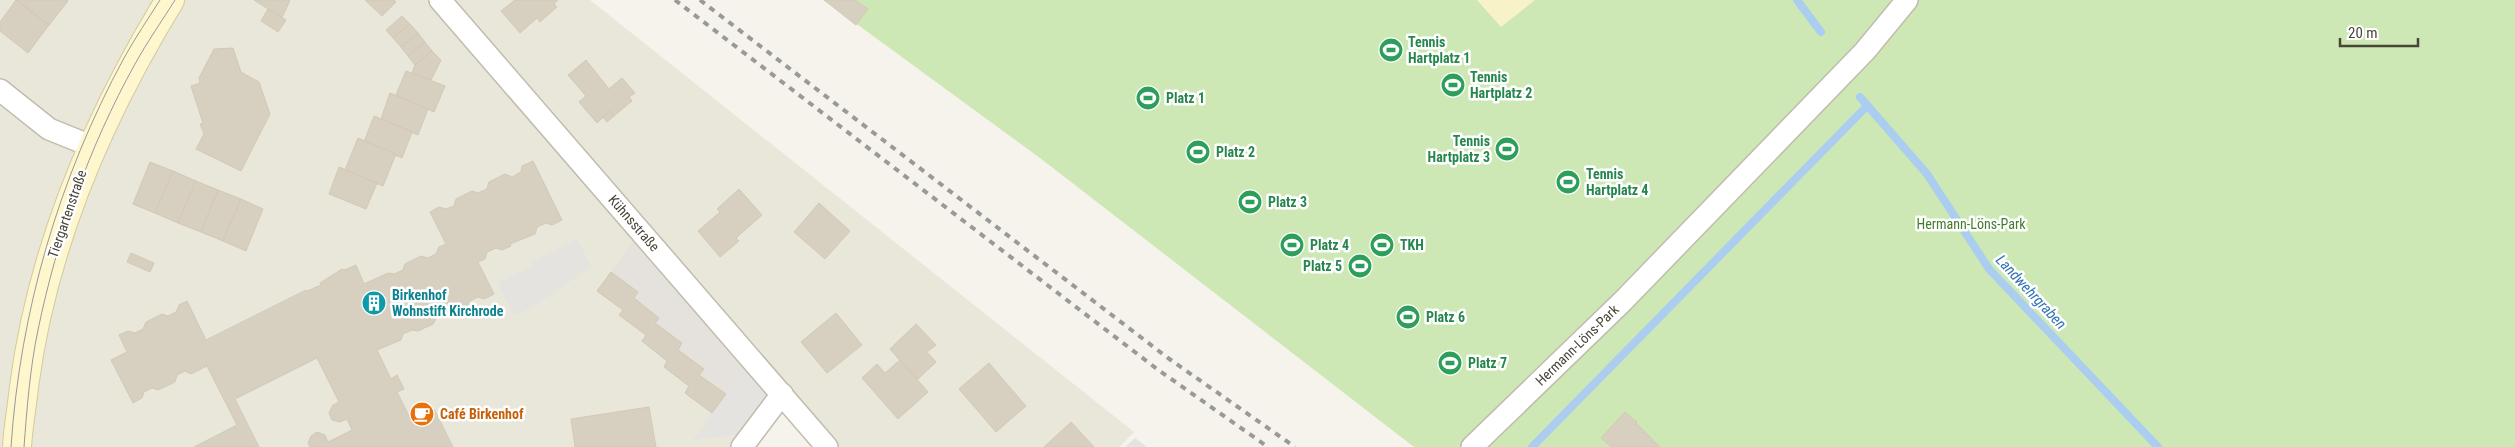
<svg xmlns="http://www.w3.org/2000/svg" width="2515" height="447" viewBox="0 0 2515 447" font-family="'Roboto Condensed',sans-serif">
  <rect width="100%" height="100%" fill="#f5f3eb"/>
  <polygon fill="#e9e6da" points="0,0 590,0 1134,432 1119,447 815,447 784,410 757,447 0,447"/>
  <polygon fill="#e5e2dd" points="641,230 751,358 712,413 685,393 689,386 664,367 667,361 642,341 646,335 619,315 623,310 597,291"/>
  <polygon fill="#cde8b5" points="824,0 2515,0 2515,447 1414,447 1040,158"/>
  <polygon fill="#f8f2c9" points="1477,0 1535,0 1501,27"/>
  <g fill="#e4e3df">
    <polygon points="577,239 591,267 531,308 514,316 498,283 532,266 531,262"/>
    <polygon points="751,358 782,394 752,433 693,440"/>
    <polygon points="1135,438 1147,447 1125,447"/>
  </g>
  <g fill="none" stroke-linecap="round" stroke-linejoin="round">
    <g stroke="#aacdf0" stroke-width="8">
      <polyline points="1797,0 1821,32"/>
      <polyline points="1860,97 1927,174 1989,269 2158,447"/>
      <polyline points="1532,447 1867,106"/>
    </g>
  </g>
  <g fill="#d7d0c1" stroke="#d2c9b4">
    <polygon points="16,0 67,0 68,1 49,25"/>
    <polygon points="16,0 49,25 28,53 0,31 0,22"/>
    <polygon points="254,0 290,0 282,18"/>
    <polygon points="365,0 394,0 396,2 382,16"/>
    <polygon points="515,0 558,0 554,4 557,7 540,22 537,18 520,33 501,11"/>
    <polygon points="824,0 855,0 868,9 856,25"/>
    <polygon points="268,9 286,20 278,32 261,21"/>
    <polygon points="402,16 410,24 393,38 386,30"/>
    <polygon points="410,24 418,33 401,47 393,38"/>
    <polygon points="418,33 425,42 408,56 401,47"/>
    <polygon points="425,42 432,51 415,65 408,56"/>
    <polygon points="233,48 241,72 259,82 270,114 241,171 196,149 204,134 200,124 203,123 191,86 200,83 199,78 214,49"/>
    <polygon points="432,51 441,60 431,80 412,73 415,65"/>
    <polygon points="586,60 609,89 622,78 635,93 629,97 632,101 614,116 610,111 597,123 579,102 586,96 568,75"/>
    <polygon points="406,71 445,86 434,112 396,95"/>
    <polygon points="390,93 428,109 418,135 381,119"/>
    <polygon points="610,111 614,116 607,122 603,117"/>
    <polygon points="374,116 412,132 402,158 364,142"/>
    <polygon points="358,138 396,154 383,186 345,170"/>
    <polygon points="533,161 562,220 552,225 546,223 537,227 535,234 510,244 511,246 502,250 496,248 487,252 485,259 478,262 494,294 484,299 478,297 470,301 467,307 451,315 445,313 437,317 433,324 418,331 412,330 403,334 401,340 377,350 391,379 397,375 404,389 397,392 411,420 434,409 453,447 310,447 308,443 311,436 317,432 325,435 328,442 352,430 347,419 340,422 332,420 329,413 333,405 339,402 317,358 235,399 259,447 194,447 237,425 207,366 191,374 185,371 177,375 175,382 158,390 152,388 144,392 142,398 133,403 111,360 127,352 119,335 128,331 135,333 143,329 146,322 162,314 168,316 176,312 179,305 187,301 206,340 306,290 307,291 321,285 320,283 342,269 345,270 356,265 364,284 388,273 394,274 403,270 405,264 421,256 428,258 436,254 439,247 446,244 430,212 439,207 446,209 454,206 456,199 472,191 478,193 487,189 489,182 505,174 512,177 521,172 522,166"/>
    <polygon points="150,162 173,171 155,213 133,204"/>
    <polygon points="339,167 377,183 366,209 329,194"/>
    <polygon points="173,171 196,181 178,223 155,213"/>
    <polygon points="196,181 218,190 201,232 178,223"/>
    <polygon points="739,189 762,215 736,238 739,241 720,257 698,231 720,212 717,209"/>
    <polygon points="218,190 241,199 223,241 201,232"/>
    <polygon points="241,199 263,209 246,251 223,241"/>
    <polygon points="819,203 850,231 825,259 794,232"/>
    <polygon points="131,253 154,263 150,272 127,262"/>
    <polygon points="611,272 638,292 634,298 659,318 655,323 682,343 678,350 704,369 699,375 726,394 712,413 685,393 689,386 664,367 667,361 642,341 646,335 619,315 623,310 597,291"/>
    <polygon points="836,313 862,345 827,373 801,342"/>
    <polygon points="916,324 936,345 927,352 936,362 917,380 890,349"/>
    <polygon points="900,360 928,392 898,419 862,378 877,364 885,373"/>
    <polygon points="989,363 1026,406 996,432 959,389"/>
    <polygon points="649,407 656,447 575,447 571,419"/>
    <polygon points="1625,412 1637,422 1636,423 1660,447 1611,447 1601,438"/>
    <polygon points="1071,422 1094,447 1044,447"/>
  </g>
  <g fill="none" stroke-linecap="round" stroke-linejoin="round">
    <defs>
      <g id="street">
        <polyline points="440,0 827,447"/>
        <polyline points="0,90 49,129 91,146"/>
        <polyline points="742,447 782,394"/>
        <polyline points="1472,447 1623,301 1865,51 1907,0"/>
      </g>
      <path id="secondary" d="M17,447C18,427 22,407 24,387C42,248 97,119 170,0"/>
    </defs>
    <use href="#street" stroke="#c1bcae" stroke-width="24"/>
    <use href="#secondary" stroke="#d4ca9c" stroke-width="30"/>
    <use href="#street" stroke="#fff" stroke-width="21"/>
    <use href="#secondary" stroke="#fef6cd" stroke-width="28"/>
    <g stroke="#999" stroke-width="1">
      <path d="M11,447C20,311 59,178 124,58C135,38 148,19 160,0"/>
      <path d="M24,447C27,408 30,368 38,330C57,238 89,147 135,64C147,42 162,21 175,0"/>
    </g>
    <g stroke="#999" stroke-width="4" stroke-dasharray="6 6" stroke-linecap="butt">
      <polyline points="675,0 1157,369 1268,447"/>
      <polyline points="700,0 1168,358 1295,447"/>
    </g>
  </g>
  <defs>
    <symbol id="stadium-disc" viewBox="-11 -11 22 22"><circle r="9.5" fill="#2e9e5b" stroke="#fff"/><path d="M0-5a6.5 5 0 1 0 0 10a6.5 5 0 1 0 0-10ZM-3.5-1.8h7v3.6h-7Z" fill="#fff"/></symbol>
    <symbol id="building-disc" viewBox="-11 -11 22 22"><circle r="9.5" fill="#0f9aa8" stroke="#fff"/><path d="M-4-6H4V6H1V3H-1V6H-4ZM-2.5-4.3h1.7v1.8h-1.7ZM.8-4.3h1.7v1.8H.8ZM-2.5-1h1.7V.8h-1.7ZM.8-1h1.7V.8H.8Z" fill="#fff"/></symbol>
    <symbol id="cafe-disc" viewBox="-11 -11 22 22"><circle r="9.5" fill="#e8710a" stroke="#fff"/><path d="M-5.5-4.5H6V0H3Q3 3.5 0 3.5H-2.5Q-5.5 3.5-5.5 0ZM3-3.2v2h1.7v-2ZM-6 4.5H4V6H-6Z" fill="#fff"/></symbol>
  </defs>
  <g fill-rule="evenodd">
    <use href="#stadium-disc" x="1377" y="36" width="28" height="28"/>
    <use href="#stadium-disc" x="1439" y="71" width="28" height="28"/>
    <use href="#stadium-disc" x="1134" y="84" width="28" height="28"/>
    <use href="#stadium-disc" x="1493" y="135" width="28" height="28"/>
    <use href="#stadium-disc" x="1184" y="138" width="28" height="28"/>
    <use href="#stadium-disc" x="1554" y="168" width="28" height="28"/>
    <use href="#stadium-disc" x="1236" y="188" width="28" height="28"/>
    <use href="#stadium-disc" x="1278" y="231" width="28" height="28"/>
    <use href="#stadium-disc" x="1368" y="231" width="28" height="28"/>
    <use href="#stadium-disc" x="1346" y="252" width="28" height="28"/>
    <use href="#building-disc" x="360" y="289" width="28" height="28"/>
    <use href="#stadium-disc" x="1394" y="303" width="28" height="28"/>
    <use href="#stadium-disc" x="1436" y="349" width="28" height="28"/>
    <use href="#cafe-disc" x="408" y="400" width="28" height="28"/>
  </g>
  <g text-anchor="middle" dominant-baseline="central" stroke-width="5" stroke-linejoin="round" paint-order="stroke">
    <g font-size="14" font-weight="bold" fill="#27864d" stroke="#fff" text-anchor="start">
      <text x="1408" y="42">Tennis<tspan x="1408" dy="16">Hartplatz 1</tspan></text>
      <text x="1470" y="77">Tennis<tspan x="1470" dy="16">Hartplatz 2</tspan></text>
      <text x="1166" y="98">Platz 1</text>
      <text x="1490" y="141" text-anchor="end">Tennis<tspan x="1490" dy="16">Hartplatz 3</tspan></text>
      <text x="1216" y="152">Platz 2</text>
      <text x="1586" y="174">Tennis<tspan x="1586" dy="16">Hartplatz 4</tspan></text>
      <text x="1268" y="202">Platz 3</text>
      <text x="1310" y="245">Platz 4</text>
      <text x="1400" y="245">TKH</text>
      <text x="1342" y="266" text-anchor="end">Platz 5</text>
      <text x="1426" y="317">Platz 6</text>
      <text x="1468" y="363">Platz 7</text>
    </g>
    <g font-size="14" fill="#4a4539" stroke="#fff">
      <text transform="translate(67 214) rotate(-71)">Tiergartenstraße</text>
      <text transform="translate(634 223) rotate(49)">Kühnsstraße</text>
      <text transform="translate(1577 345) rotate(-44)">Hermann-Löns-Park</text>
    </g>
    <g font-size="14" fill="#437c2c" stroke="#fff">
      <text x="1971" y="224">Hermann-Löns-Park</text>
    </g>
    <g font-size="14" font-weight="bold" fill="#0d838f" stroke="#fff" text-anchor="start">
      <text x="392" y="295">Birkenhof<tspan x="392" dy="16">Wohnstift Kirchrode</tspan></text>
    </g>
    <g font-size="14" font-weight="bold" fill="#c56008" stroke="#fff" text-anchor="start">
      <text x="440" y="414">Café Birkenhof</text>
    </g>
    <g font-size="15" font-style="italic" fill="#3272b5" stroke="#fff">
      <text transform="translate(2031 292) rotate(47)">Landwehrgraben</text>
    </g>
  </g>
  <path d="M2340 38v8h78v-8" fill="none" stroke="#4a4539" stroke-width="2.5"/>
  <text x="2348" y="38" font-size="15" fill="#4a4539" stroke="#ffffff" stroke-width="4" paint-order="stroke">20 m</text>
</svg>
